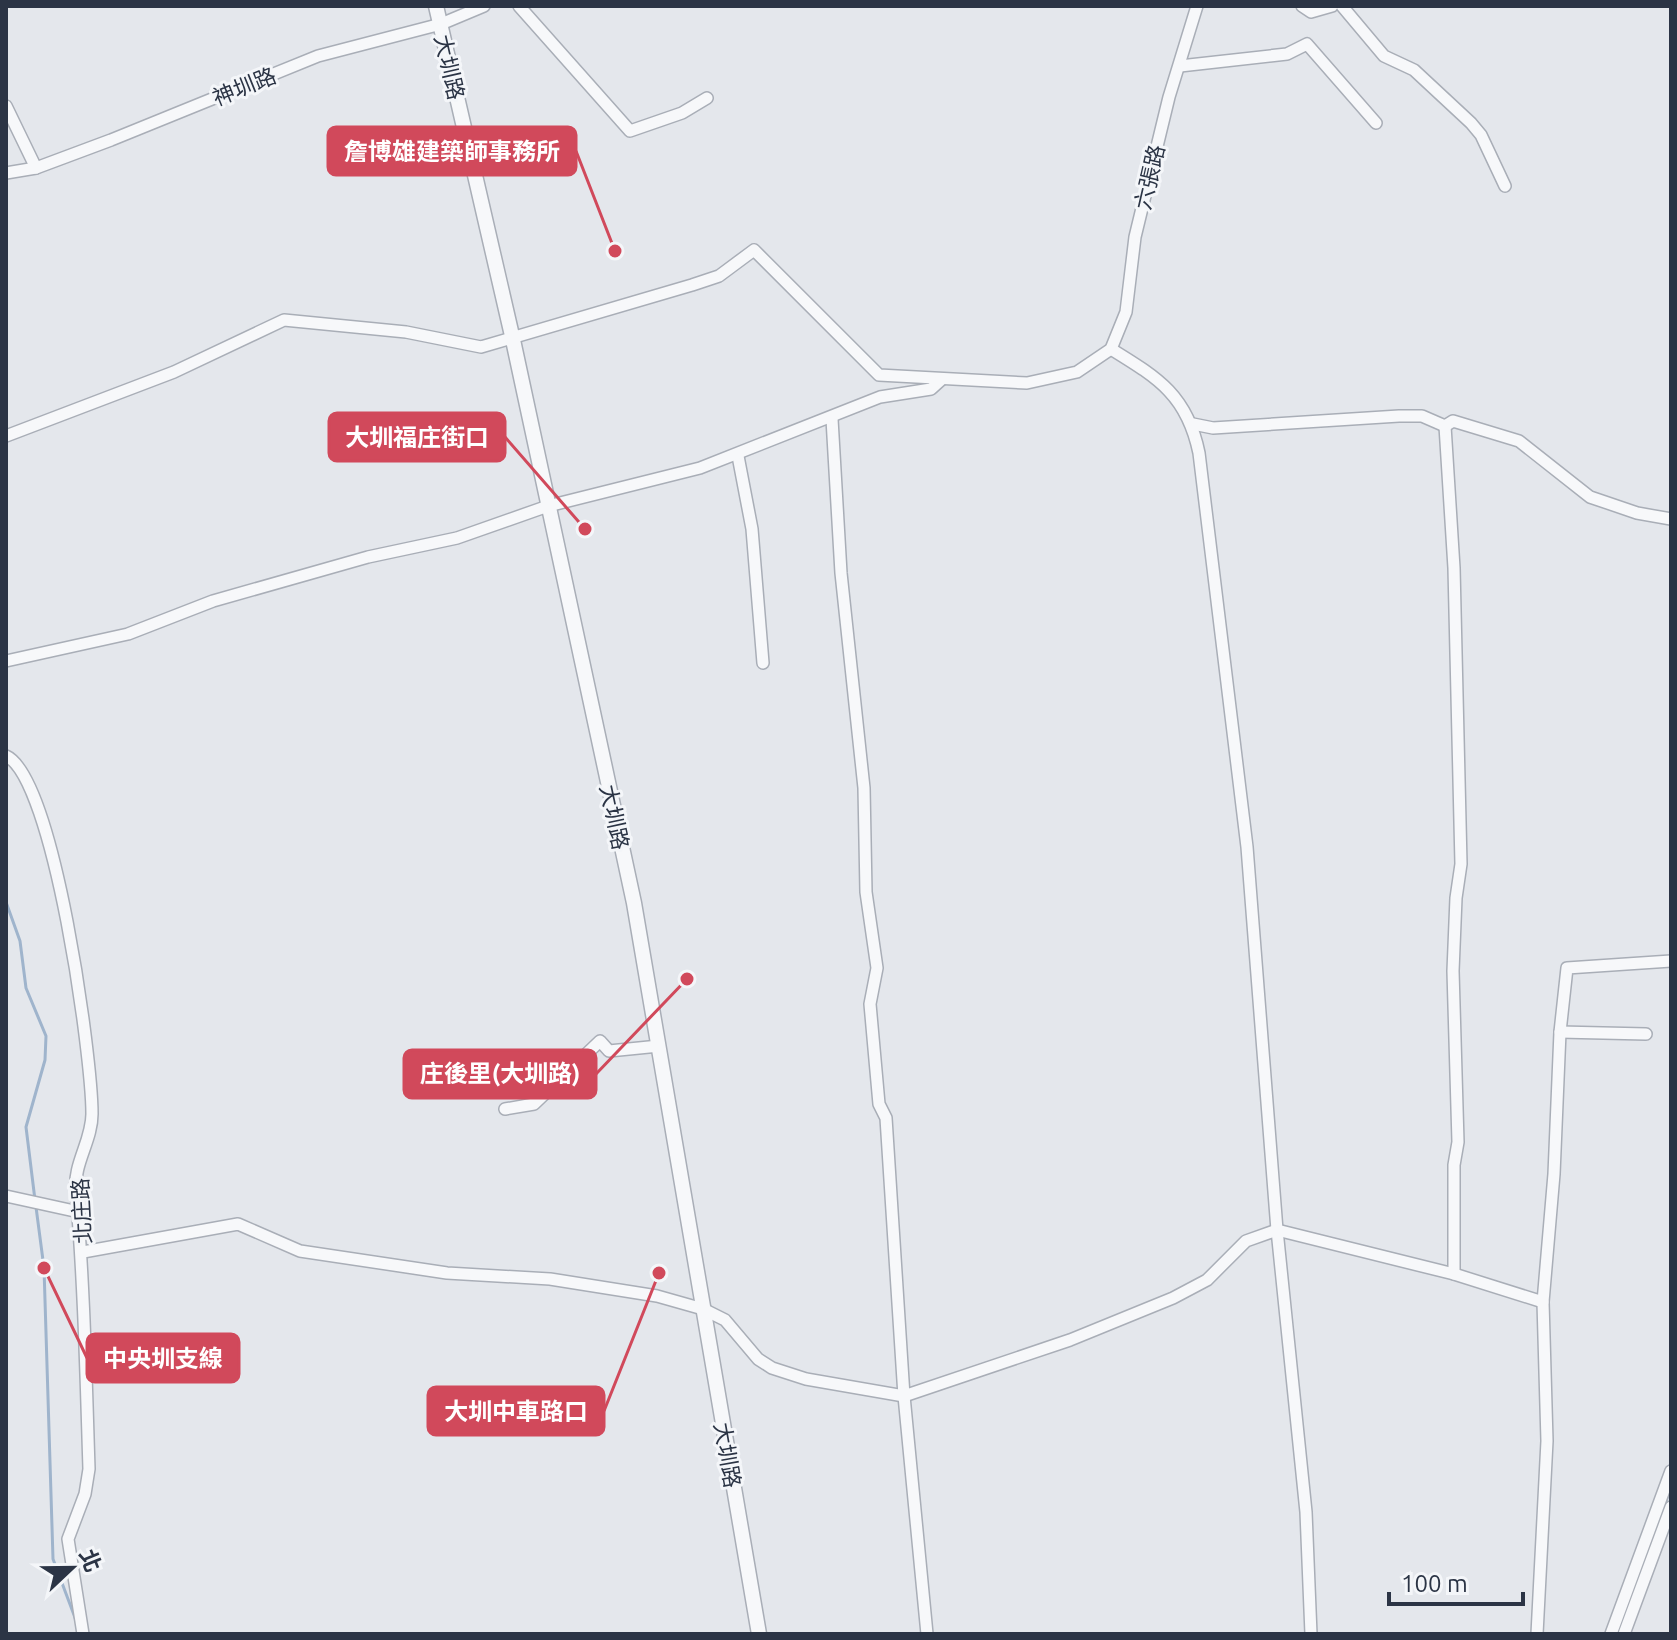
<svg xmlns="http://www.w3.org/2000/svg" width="1677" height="1640" viewBox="0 0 1677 1640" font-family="Ubuntu,'Noto Sans TC',sans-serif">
  <rect width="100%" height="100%" fill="#e4e7ec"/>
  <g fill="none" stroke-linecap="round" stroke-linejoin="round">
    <g stroke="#9fb4cc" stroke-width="3">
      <polyline points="6,902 20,941 26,988 46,1036 45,1060 26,1127 35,1200"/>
      <polyline points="36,1207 44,1268 53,1559 77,1623"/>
      <polyline points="1644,1563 1671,1487"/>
      <polyline points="1617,1634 1629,1604"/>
    </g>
    <defs>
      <g id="minor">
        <polyline points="519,6 630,131 682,113 707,98"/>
        <polyline points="1302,6 1311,12 1332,6"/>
        <polyline points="1342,6 1384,56 1414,70 1471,123 1481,135 1505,186"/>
        <polyline points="1180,66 1287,54 1307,44 1376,123"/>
        <polyline points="6,106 36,168"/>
        <polyline points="6,173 36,168 111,140 318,56 441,24 484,6"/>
        <path d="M1111,349C1158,378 1187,395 1199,453L1247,847L1277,1230L1306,1512L1311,1634"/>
        <polyline points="832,419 841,573 864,788 866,892 877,968 870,1004 879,1104 886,1118 904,1396 927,1634"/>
        <polyline points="1193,424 1213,428 1399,416 1422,416 1445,426 1453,421 1519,441 1590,497 1637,513 1671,519"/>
        <polyline points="1445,426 1454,568 1461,864 1456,898 1453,971 1458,1142 1454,1165 1454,1274"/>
        <polyline points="6,436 174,372 284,320 406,332 481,347 692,285 719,276 754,250 879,375 1027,383 1077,372 1111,349 1126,312 1135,237 1169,97 1197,6"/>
        <polyline points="738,456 752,529 763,663"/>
        <polyline points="6,661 128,634 213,601 368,557 457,538 548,506 700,468 880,397 931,389 941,380"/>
        <path d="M6,756C54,777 92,1057 92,1114C92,1141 73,1164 76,1191C84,1283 86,1376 89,1469L85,1494L68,1539L83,1634"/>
        <polyline points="1560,1032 1646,1034"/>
        <polyline points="505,1109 534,1104 600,1041 609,1051 659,1046"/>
        <polyline points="6,1196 79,1212"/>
        <polyline points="83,1252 238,1224 300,1251 447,1273 550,1279 657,1296 703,1309 725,1320 758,1359 772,1368 806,1379 904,1396 1070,1340 1173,1298 1207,1280 1246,1241 1277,1230 1454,1274 1543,1302"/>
        <polyline points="1537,1634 1547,1441 1543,1302 1554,1174 1560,1032 1567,968 1671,961"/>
        <polyline points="1611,1634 1671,1471"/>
        <polyline points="1624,1634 1671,1507"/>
      </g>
      <polyline id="tertiary" points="436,6 513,340 634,903 759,1634"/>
    </defs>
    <use href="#minor" stroke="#a9aeb7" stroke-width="14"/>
    <use href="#tertiary" stroke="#a9aeb7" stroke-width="17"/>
    <use href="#minor" stroke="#f7f8fa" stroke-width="11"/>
    <use href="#tertiary" stroke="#f7f8fa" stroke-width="14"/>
  </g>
  <g text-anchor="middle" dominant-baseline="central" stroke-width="6" stroke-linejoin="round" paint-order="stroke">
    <g font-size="22" fill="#2b3445" stroke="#f4f6f9">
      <text transform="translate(450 67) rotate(77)">大圳路</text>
      <text transform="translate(244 86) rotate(-22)">神圳路</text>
      <text transform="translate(1149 177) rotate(-77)">六張路</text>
      <text transform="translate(615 817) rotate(78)">大圳路</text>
      <text transform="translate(81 1211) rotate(-93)">北庄路</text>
      <text transform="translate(728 1455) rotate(80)">大圳路</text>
    </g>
  </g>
  <path fill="none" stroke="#d1495b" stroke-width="3" d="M615 251L576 151M585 529L505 437M687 979L596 1074M44 1268L87 1358M659 1273L604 1411"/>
  <g fill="#d1495b" stroke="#f4f6f9" stroke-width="3">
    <circle cx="615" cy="251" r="8"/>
    <circle cx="585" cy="529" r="8"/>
    <circle cx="687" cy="979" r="8"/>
    <circle cx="44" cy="1268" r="8"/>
    <circle cx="659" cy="1273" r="8"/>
  </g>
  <g fill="#d1495b" stroke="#d1495b" stroke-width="3">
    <rect x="328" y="127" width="248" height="48" rx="8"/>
    <rect x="329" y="413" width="176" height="48" rx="8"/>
    <rect x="404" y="1050" width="192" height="48" rx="8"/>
    <rect x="87" y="1334" width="152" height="48" rx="8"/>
    <rect x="428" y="1387" width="176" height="48" rx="8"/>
  </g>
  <g font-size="24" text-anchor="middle" font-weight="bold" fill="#fff">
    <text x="452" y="160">詹博雄建築師事務所</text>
    <text x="417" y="446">大圳福庄街口</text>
    <text x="500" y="1082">庄後里(大圳路)</text>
    <text x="163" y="1367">中央圳支線</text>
    <text x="516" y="1420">大圳中車路口</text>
  </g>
  <rect width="1677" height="1640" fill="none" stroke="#2b3445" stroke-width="16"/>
  <g transform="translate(72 1568) rotate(68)" stroke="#f4f6f9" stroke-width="6" paint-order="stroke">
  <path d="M0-6L14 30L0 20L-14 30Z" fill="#2b3445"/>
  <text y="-12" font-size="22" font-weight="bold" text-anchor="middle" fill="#2b3445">北</text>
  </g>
  <path d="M1389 1592v12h134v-12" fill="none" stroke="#2b3445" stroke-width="4"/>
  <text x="1401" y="1592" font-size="24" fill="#2b3445" stroke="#f4f6f9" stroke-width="6" paint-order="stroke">100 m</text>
</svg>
